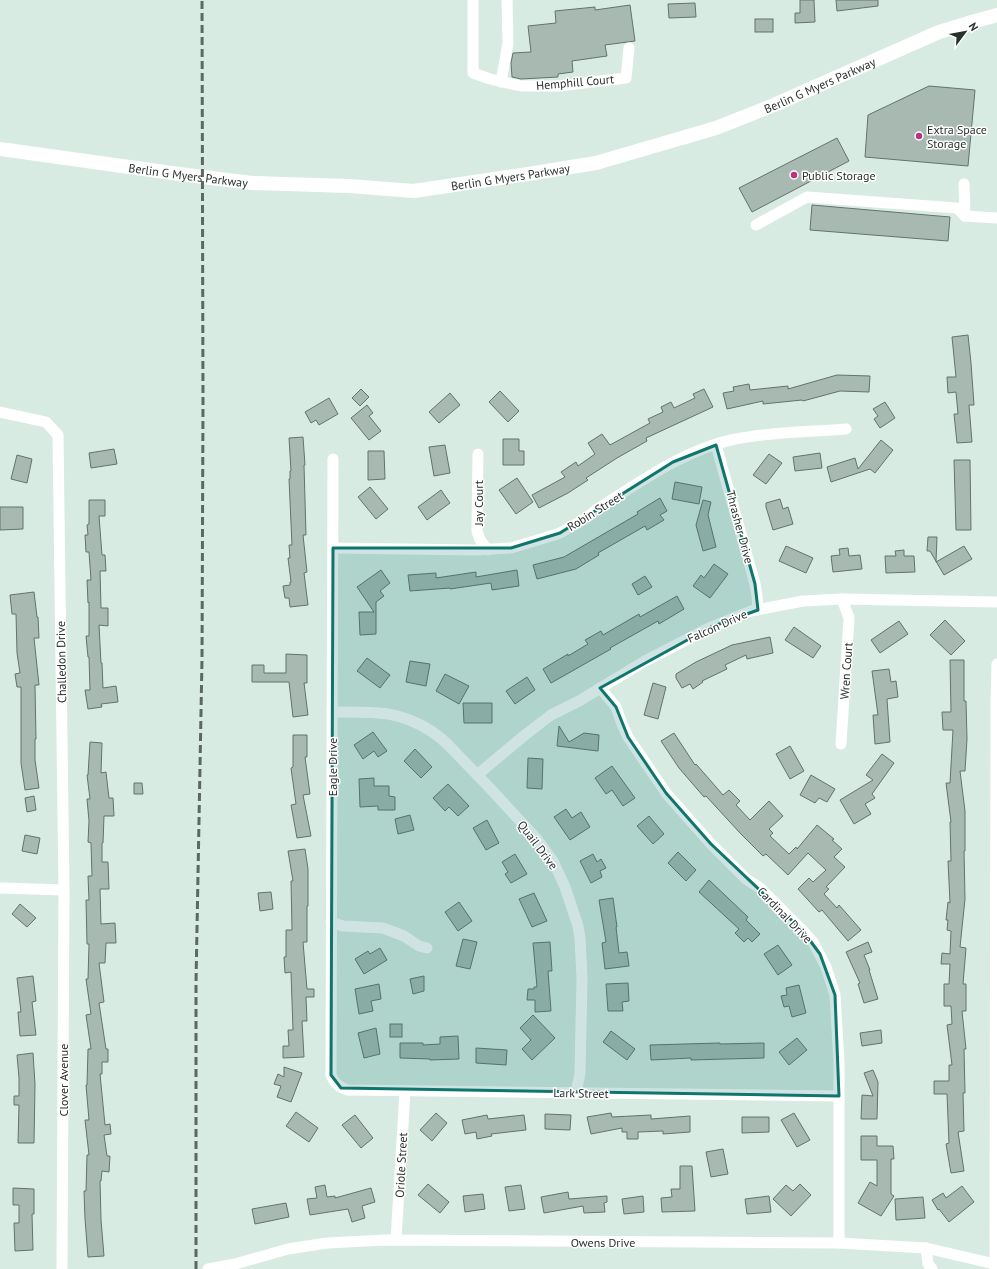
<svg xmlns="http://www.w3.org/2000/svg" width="997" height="1269" viewBox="0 0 997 1269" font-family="'PT Sans',sans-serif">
  <rect width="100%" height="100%" fill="#d8ebe3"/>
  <g fill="#a8b9b2" stroke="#63736c">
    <polygon points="800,0 814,0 815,22 795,23 795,13 800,13"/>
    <polygon points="836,0 878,0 878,6 837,11"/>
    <polygon points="695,3 696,17 669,18 668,4"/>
    <polygon points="630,5 635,41 605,45 607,56 572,61 573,72 558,74 558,77 521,79 512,77 511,63 513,53 531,52 528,26 556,23 555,11 595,7 595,10"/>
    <rect x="755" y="19" width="18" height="13"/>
    <polygon points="929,86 975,90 968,166 865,157 868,115"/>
    <polygon points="837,138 849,161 752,212 739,188"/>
    <polygon points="812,205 950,217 948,241 810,230"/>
    <polygon points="968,335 971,363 974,405 969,405 972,442 957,443 954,414 958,414 956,392 948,393 947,377 956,377 952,337"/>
    <polygon points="837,375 870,376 869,392 840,391 803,401 802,400 763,404 763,401 727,409 723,393 734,391 733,387 749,384 750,390 788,386 788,389"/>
    <polygon points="361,389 369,397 360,406 352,398"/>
    <polygon points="704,389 713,407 646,438 647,441 617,458 586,478 588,480 568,493 539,508 532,495 565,477 561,472 576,462 578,466 595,454 588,443 602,434 610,445 650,423 648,419 663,412 661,407 671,402 674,408 695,398 693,394"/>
    <polygon points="500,391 519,411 508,422 489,402"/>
    <polygon points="450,393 460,405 439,423 429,412"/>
    <polygon points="329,398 338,414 319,425 316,420 311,423 305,412"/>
    <polygon points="885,402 895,418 880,428 874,419 878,416 873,409"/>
    <polygon points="367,405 373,413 369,416 381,431 369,440 351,418"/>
    <polygon points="303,437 305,465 304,465 306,535 303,535 307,572 304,573 308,605 290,607 289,598 285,598 283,586 290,585 290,582 291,582 288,558 290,558 289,545 292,545 289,479 290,479 290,471 291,471 289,438"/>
    <polygon points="503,439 519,439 519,451 524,451 524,465 503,465"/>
    <polygon points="881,440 893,450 875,473 870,469 831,482 827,467 855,458 858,469"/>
    <polygon points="445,445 450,473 434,476 429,447"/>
    <polygon points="114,449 117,464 91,468 89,453"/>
    <polygon points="368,451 384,451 385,479 368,480"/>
    <polygon points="820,453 822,468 795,471 793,457"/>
    <polygon points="769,454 782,463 766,484 753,475"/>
    <polygon points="17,455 32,459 27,483 11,479"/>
    <polygon points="954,460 970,460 971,530 956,530"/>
    <polygon points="517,478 533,502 516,514 499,490"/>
    <polygon points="675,482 702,487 699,504 672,499"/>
    <polygon points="370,487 388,509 376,519 358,497"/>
    <polygon points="441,490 450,503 427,520 418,507"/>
    <polygon points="660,498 667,511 660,515 664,520 647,530 645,526 598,553 599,555 576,569 537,579 533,565 564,557 638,514 637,512"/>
    <polygon points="780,499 783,509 788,507 793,524 773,530 766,507 766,503"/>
    <polygon points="89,500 105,500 105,516 99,516 102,555 105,555 106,571 100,571 101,608 108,608 108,626 99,625 101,663 102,663 103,688 116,686 118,702 101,704 102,707 88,709 85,690 90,690 89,657 88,657 86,636 89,636 89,602 88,603 87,580 91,580 89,552 86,552 85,535 88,535 87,525 89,524"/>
    <polygon points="703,500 711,502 708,515 716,547 703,551 696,525"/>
    <polygon points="0,507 23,507 23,529 0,530"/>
    <polygon points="928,537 937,537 936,562 964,546 972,559 944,575 930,551 927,551"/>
    <polygon points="786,546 813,558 806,573 779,561"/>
    <polygon points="848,548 849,556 860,555 862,569 833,572 831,556 840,555 839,549"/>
    <polygon points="904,550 904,556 914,556 915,572 886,573 885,556 896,556 895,551"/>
    <polygon points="714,564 728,574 710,598 693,586 701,575 704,578"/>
    <polygon points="381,570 390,583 380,591 384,596 376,602 376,634 360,635 359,612 374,612 357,587"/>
    <polygon points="517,570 519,586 492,590 491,583 450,589 450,588 410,591 408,575 436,573 436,578 476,572 476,577"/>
    <polygon points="645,576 652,587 638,595 632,584"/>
    <polygon points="34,592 37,617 38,617 39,638 34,638 39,685 35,685 36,739 35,739 35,760 39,788 25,790 21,763 21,687 17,687 15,674 20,673 17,653 16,614 12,614 10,595"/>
    <polygon points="677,596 684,609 659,624 658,621 610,648 611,649 551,683 543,669 568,654 568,656 588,644 585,640 601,631 603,635 639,614 640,617"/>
    <polygon points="945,620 965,641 951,655 930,635"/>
    <polygon points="899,621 908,634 880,653 871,640"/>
    <polygon points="794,627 821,646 813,658 785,640"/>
    <polygon points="770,637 773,653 747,659 746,655 725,665 727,669 702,681 703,682 693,689 690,684 682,688 676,678 676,674 696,662 732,645"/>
    <polygon points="286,654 307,655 307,683 304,683 308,715 293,717 289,682 252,682 252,665 264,665 264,673 286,673"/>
    <polygon points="367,658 390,675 380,688 357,671"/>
    <polygon points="950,660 964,660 964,701 966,701 967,739 965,771 960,771 965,811 965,851 964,851 965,899 960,947 966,948 963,984 966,984 966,1011 962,1011 966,1049 964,1049 965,1093 963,1093 964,1131 958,1132 964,1171 951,1173 946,1144 949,1143 947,1094 934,1094 934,1081 949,1081 949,1065 952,1065 947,1025 952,1024 951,1006 944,1006 944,984 949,984 950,964 941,964 942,953 950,954 951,931 947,930 948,920 946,920 948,902 950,903 948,861 951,861 950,822 951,822 946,783 950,783 953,730 943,730 942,712 951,712"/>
    <polygon points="410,661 430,664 426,686 406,682"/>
    <polygon points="889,669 891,682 896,681 898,697 887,699 890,742 875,744 873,715 878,715 872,671"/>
    <polygon points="445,674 469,686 459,704 436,691"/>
    <polygon points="527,677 535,690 515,704 506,691"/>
    <polygon points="653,683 666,687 658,719 644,715"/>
    <polygon points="463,703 492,703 492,723 464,723"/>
    <polygon points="559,726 569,742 584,733 599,735 598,751 557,746"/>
    <polygon points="373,732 387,751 378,757 374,751 363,759 354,745"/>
    <polygon points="674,733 695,765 696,764 723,795 729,790 740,801 736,805 750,820 769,801 783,816 769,829 773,833 770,836 789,854 796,847 797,849 817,825 834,839 832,840 842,849 834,857 845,867 826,887 829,889 824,894 837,908 839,905 861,930 848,941 822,910 819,912 798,889 809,878 813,882 826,870 808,853 788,875 766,854 763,856 740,833 706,796 704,797 679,768 661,741"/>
    <polygon points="293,735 307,735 307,757 305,757 310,794 303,795 311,836 297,838 291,805 296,804 291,768 293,767"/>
    <polygon points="90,742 102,743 101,773 106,772 109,798 113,798 114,816 104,816 103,843 102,843 102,862 108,862 109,889 100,889 101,924 115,923 116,943 106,943 105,963 99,963 104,1002 99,1003 106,1049 108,1049 108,1062 102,1062 102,1074 100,1074 105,1125 110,1124 111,1134 104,1135 107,1156 110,1156 109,1172 102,1171 101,1181 100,1181 101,1220 104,1256 88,1257 85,1219 84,1191 86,1191 87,1155 89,1155 85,1120 89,1120 86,1085 87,1085 88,1049 91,1049 86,1015 91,1014 86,979 88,979 89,944 87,944 86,900 89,900 88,876 92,876 91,843 88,842 89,821 87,799 90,799 87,775 88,775"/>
    <polygon points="790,746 804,771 790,779 776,754"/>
    <polygon points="415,749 432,767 421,778 404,761"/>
    <polygon points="882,754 894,763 872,794 875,798 865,804 871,814 854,824 840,800 873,780 866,775"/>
    <polygon points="528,758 543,759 542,789 527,788"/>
    <polygon points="612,766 635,798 623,806 612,790 606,794 595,778"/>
    <polygon points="811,775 835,789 827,802 819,798 815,803 800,795"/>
    <polygon points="374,778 374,786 389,786 389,796 395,797 395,810 378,810 378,806 360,807 359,779"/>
    <polygon points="134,783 142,783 143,794 134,794"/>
    <polygon points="448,784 469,806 458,816 449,807 445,811 433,798"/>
    <polygon points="34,796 36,810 27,812 25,798"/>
    <polygon points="566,809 572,818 581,812 590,827 570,840 554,817"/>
    <polygon points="410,815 414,830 398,834 395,819"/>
    <polygon points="649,816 664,834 653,844 637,826"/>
    <polygon points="487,820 499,843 486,850 473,828"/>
    <polygon points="25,835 40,838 37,854 22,851"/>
    <polygon points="305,849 308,869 308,906 307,906 307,942 303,942 307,989 314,989 314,997 306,997 307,1021 302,1021 304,1057 283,1058 283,1046 289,1046 288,1030 293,1030 291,972 285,973 284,957 286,957 286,930 292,930 291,881 293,881 288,851"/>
    <polygon points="678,852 696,870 686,881 668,863"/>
    <polygon points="515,854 527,874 511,883 505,874 508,872 502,862"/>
    <polygon points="593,854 597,862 601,859 606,868 600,871 602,877 591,883 580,861"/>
    <polygon points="709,880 748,917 746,920 760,934 752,942 748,938 744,942 735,933 739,929 699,892"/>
    <polygon points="271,892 273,909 260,911 258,893"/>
    <polygon points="534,893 547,921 532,927 519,899"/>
    <polygon points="613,898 617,927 616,927 619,953 627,952 629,966 605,969 602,943 606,942 599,900"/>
    <polygon points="459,902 472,921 458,931 445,912"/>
    <polygon points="20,904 36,918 27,927 12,914"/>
    <polygon points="463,939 477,942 470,969 456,966"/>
    <polygon points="550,942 552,971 548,971 551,1011 535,1012 535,1000 527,1000 528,989 534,989 534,987 537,987 533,943"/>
    <polygon points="868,942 872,952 864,955 870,970 869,970 878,999 864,1003 858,984 860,983 846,952"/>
    <polygon points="778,945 792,965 778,975 764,954"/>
    <polygon points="380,948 387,960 364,974 355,959 368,951 370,954"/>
    <polygon points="33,976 36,1001 32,1002 36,1035 20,1036 18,1012 21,1012 17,978"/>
    <polygon points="424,976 424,991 413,994 410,979"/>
    <polygon points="628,983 629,1001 622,1002 623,1011 608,1011 606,984"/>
    <polygon points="379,984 381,999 371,1001 373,1011 359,1014 355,989"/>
    <polygon points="799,985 806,1013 792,1017 789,1006 784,1007 781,996 787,995 786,988"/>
    <polygon points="533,1015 555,1038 532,1060 522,1049 531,1040 520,1028"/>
    <rect x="390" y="1024" width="12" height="13"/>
    <polygon points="376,1028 380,1054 364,1058 358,1033"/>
    <polygon points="881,1030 882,1043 862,1046 860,1033"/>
    <polygon points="611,1031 635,1049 627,1060 603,1042"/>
    <polygon points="458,1036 459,1059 430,1060 430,1059 400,1058 400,1043 423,1043 423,1045 440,1044 440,1037"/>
    <polygon points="797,1038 807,1050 789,1065 779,1052"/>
    <polygon points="720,1043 720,1044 764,1043 764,1058 691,1060 691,1058 651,1060 650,1045"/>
    <polygon points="476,1048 507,1050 506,1065 476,1063"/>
    <polygon points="33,1053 35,1084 34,1143 18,1143 19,1105 14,1105 14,1096 19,1096 19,1078 17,1055"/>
    <polygon points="284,1067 302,1073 291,1102 277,1097 281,1086 274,1084 278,1074 284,1077"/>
    <polygon points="873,1070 878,1082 877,1119 861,1119 862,1095 873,1096 864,1073"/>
    <polygon points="296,1112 318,1128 309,1142 286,1126"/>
    <polygon points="436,1113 447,1123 432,1141 420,1130"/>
    <polygon points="611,1113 612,1117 651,1115 651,1119 690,1116 690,1132 663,1134 663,1131 638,1132 638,1139 627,1139 627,1132 622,1132 622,1128 591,1134 587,1117"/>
    <polygon points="794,1113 810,1140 797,1147 781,1120"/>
    <polygon points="545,1114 571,1115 570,1130 545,1129"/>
    <polygon points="355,1115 373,1138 361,1148 342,1125"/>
    <polygon points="487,1115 488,1119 524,1115 526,1130 491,1134 492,1136 477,1139 476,1132 465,1134 462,1120"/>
    <polygon points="742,1117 769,1117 769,1132 742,1133"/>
    <polygon points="861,1136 877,1136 877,1146 893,1146 894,1159 891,1159 891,1194 894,1196 881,1216 858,1203 870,1182 877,1186 877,1160 861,1160"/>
    <polygon points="723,1149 728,1174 711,1177 706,1152"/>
    <polygon points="680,1166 692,1166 695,1211 662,1212 661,1198 672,1197 671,1189 680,1189"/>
    <polygon points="428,1184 449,1202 440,1213 418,1195"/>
    <polygon points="800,1184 811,1195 791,1216 773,1199 786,1185 793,1191"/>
    <polygon points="325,1185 327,1197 335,1196 335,1198 371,1188 375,1202 362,1206 365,1218 352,1222 348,1209 310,1215 307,1199 317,1198 315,1187"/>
    <polygon points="521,1185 525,1209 509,1211 505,1187"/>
    <polygon points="962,1186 974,1202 949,1222 939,1209 938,1210 932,1200 943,1193 946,1198"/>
    <polygon points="13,1188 34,1189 34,1214 32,1214 33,1250 15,1251 14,1223 19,1223 19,1205 13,1205"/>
    <polygon points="568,1192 569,1199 607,1196 607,1202 604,1203 605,1212 584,1213 583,1206 544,1213 541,1197"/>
    <polygon points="483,1194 485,1209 465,1212 463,1196"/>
    <polygon points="643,1196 644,1212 624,1214 622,1199"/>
    <polygon points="769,1196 771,1212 747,1214 745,1199"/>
    <polygon points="923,1197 925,1218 896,1220 895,1199"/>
    <polygon points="286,1203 289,1217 255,1224 252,1209"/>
  </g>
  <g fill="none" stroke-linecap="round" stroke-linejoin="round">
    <g stroke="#fff" stroke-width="11">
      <polyline points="473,0 473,73 490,79 521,86 559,86 626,78 629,48"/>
      <polyline points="501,82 508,43 507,0"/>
      <polyline points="964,184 965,216"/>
      <polyline points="756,225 807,197 957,208 965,216 997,218"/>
      <polyline points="0,412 46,422 58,435 64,890 62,1269"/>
      <polyline points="716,445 755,584 757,595 758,610"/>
      <polyline points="478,454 477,531 480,540 488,550"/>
      <path d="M333,459L331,1075C335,1084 339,1087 348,1090L839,1096"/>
      <path d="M333,548L476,550L511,548L548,537L560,533L585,519L596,510C637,484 684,450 731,440C769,432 808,432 846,429"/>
      <polyline points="600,688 616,707 622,724 628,737 666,793 711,844 746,879 760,888 803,931 813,942 826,967 835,995 839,1063 839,1243"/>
      <path d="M332,712C348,712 363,712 379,713C408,715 436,730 455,752L485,783L536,838L553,861L565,887L578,926L580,938L582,978L580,1073L576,1093"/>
      <polyline points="841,744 849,618 842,599"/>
      <polyline points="477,775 525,735 551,715 579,701 645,661 711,627 751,611 803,601 842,599 997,602"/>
      <polyline points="0,888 64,890"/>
      <polyline points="331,922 343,926 383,928 404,936 419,946 427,948"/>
      <polyline points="396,1240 405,1091"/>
      <polyline points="926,1248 928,1264 932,1269"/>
      <polyline points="995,1264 996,701 997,664"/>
      <polyline points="208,1269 235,1264 288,1249 327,1243 386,1240 839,1243 926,1248 995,1264 995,1269"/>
    </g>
    <path stroke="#fff" stroke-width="14" id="s1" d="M0,149L179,174L252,183L349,186L414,191L528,174L596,163L716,128L774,105L939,32L972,22L997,15"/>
    <polyline stroke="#5d6763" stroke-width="3" stroke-dasharray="8 4" stroke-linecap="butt" points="196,1269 196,983 202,659 203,402 202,0"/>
  </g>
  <path fill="#0f766e" fill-opacity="0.2" stroke="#0f766e" stroke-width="3" stroke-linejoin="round" d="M716,445L755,584L758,610L711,627L600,688L616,707L628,737L666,793L711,844L803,931L820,954L835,995L839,1096L341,1088L331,1075L333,548H511L560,533L673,462Z"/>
  <g fill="#b7357f" stroke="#fff" stroke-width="1.5">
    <circle cx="919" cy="136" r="4"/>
    <circle cx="794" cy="175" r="4"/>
  </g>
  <g text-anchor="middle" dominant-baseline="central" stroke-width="3" stroke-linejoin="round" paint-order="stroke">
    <g font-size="12" fill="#29302d" stroke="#fff">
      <text transform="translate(575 82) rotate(-5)">Hemphill Court</text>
      <text stroke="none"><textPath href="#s1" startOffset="838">Berlin G Myers Parkway</textPath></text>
      <text stroke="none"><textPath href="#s1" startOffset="190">Berlin G Myers Parkway</textPath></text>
      <text stroke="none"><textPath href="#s1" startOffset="514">Berlin G Myers Parkway</textPath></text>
      <text transform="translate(478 503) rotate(-90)">Jay Court</text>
      <text transform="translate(595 511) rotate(-32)">Robin Street</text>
      <text transform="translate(740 527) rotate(75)">Thrasher Drive</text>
      <text transform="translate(717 626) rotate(-24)">Falcon Drive</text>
      <text transform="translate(61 662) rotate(-91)">Challedon Drive</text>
      <text transform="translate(846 671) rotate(-86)">Wren Court</text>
      <text transform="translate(332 767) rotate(-90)">Eagle Drive</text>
      <text transform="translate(538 845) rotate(53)">Quail Drive</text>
      <text transform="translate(785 915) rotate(46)">Cardinal Drive</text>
      <text transform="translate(63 1080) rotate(-90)">Clover Avenue</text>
      <text transform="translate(581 1093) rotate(1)">Lark Street</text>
      <text transform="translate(401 1165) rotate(-87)">Oriole Street</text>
      <text x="603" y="1242">Owens Drive</text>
    </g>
    <g font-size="12" fill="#29302d" stroke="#fff" text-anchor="start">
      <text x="927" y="129">Extra Space<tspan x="927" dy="14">Storage</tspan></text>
      <text x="802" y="175">Public Storage</text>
    </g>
  </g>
  <g transform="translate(965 32) rotate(58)" stroke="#ffffff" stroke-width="3" paint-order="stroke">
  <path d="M0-3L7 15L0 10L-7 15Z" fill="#29302d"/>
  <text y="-6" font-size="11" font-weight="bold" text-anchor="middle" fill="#29302d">N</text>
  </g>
</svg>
